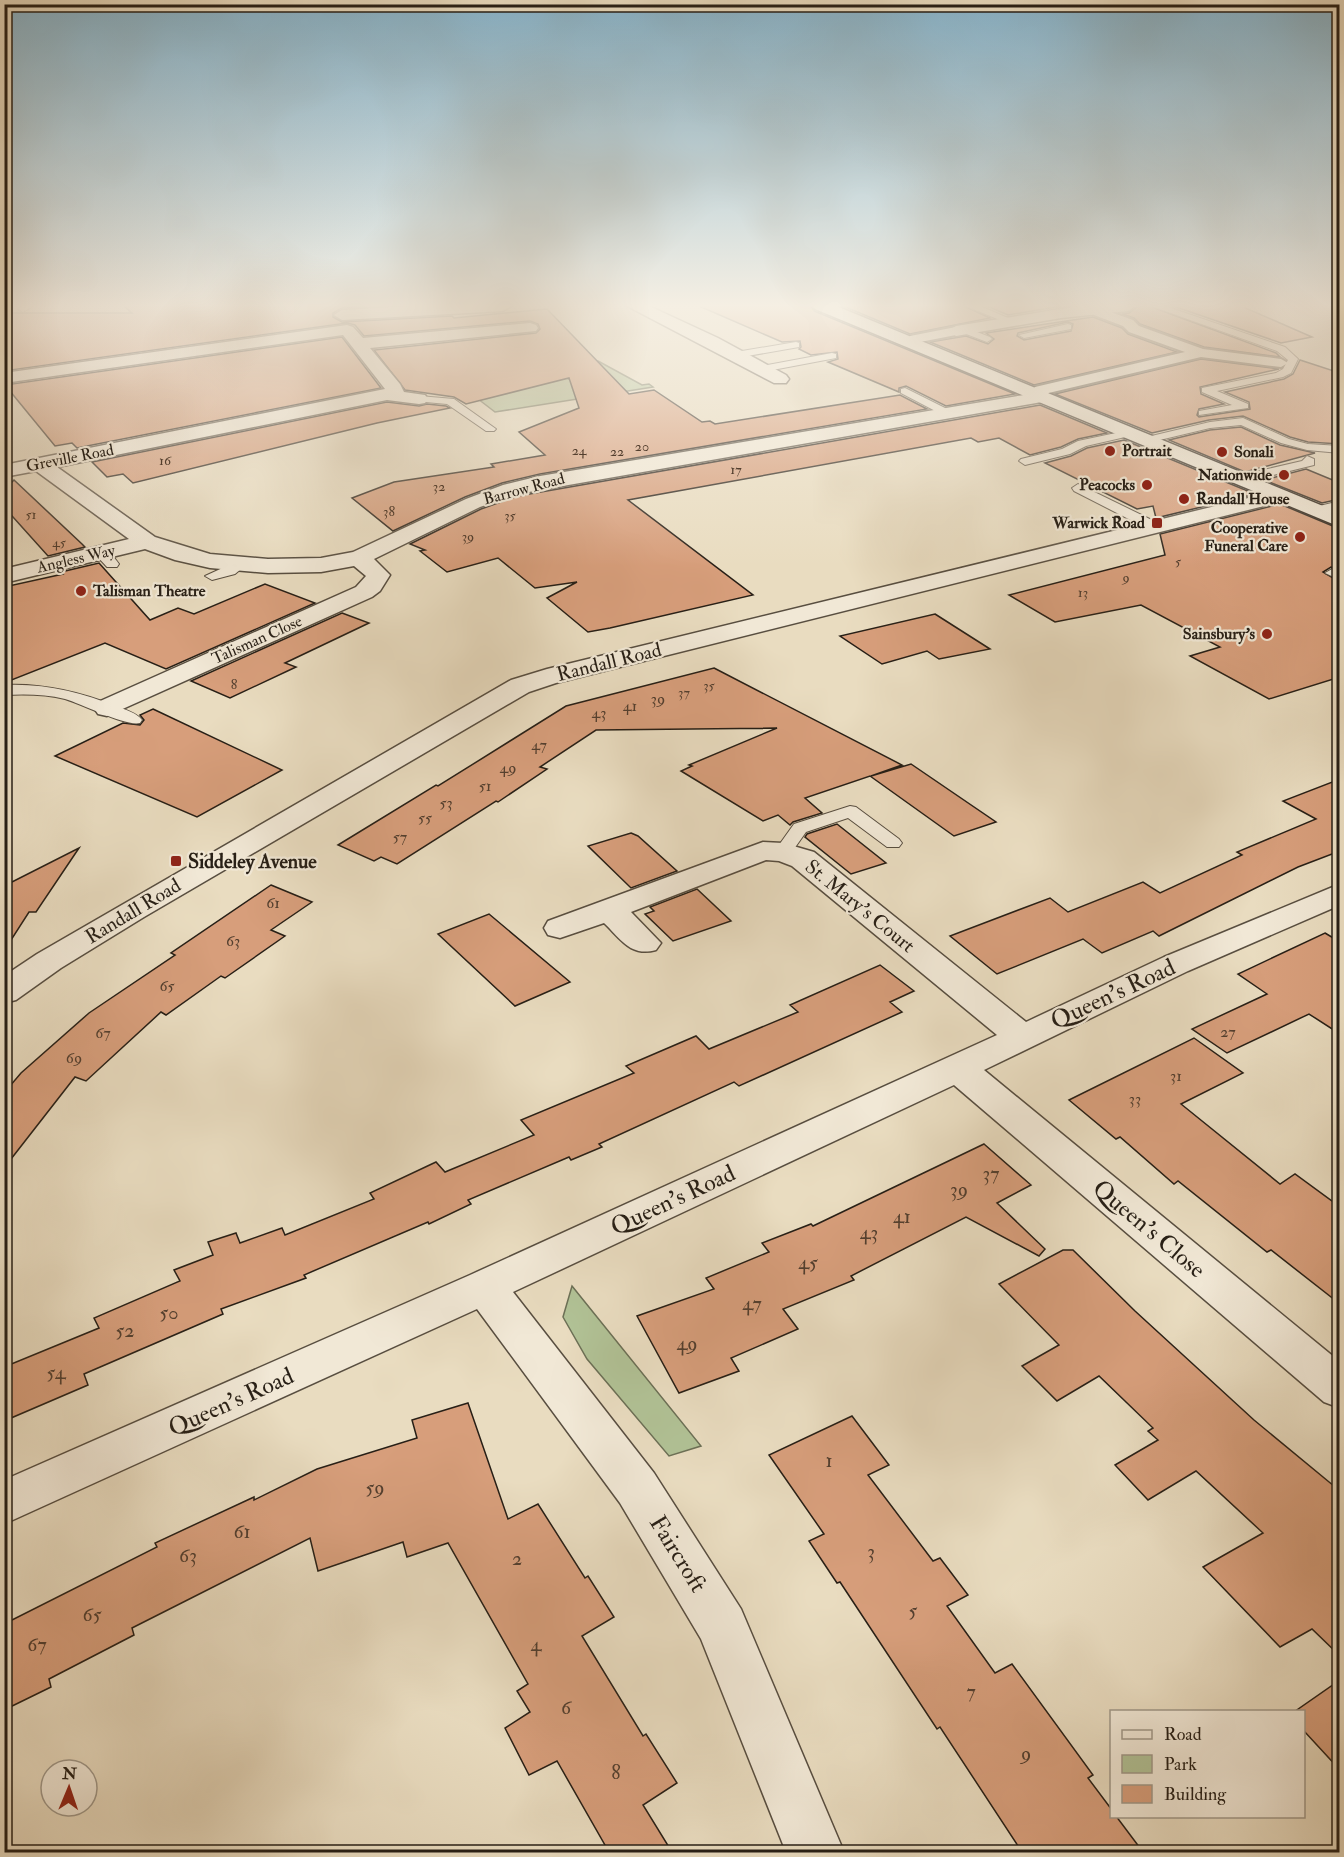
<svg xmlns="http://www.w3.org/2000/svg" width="1344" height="1857" viewBox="0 0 1344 1857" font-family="'IM FELL Double Pica',serif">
  <rect width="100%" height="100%" fill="#e9dcc0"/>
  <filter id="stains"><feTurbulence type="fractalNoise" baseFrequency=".00333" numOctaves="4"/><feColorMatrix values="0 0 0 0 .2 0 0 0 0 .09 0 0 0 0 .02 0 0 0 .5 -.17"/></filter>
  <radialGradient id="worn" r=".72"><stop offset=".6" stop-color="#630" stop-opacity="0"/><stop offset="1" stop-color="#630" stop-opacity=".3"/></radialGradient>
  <g fill="#b1c296" stroke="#6c7056" stroke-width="1.5">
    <polygon points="598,361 642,385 649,384 653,387 495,412 469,392 564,376 588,391 563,367"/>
    <polygon points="572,1286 701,1446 669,1456 587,1359 563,1317"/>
  </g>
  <g fill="#d79e7b" stroke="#271f16" stroke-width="1.5" fill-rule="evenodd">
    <polygon points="124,306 365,306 342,308 333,313 333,317 342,322 452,316 454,318 547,309 629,394 654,390 702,422 710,421 715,424 900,395 927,409 540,474 502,483 465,497 393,531 352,498 394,482 494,467 491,464 545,455 519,432 579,408 569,378 466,404 454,397 405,390 374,350 536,333 540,329 538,324 530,321 364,336 355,325 347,323 4,371 4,313 132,313"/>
    <polygon points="699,306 811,306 814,311 1015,394 946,406 906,386 899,388 899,392 828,362 838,359 837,352 811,355 799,349 801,347 800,341 782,342"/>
    <polygon points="843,306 964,306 990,318 910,334"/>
    <polygon points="987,306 1062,306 1008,315"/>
    <polygon points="1138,306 1149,306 1276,353 1280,357 1204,347 1140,324 1134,318 1122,314 1129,313"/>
    <polygon points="1173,306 1241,306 1312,337 1281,343"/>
    <path d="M1093,317L1122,328L1128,334L1177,352L1034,385L930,342L966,336L988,344L994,339L986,333ZM1068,322L1073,324L1071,331L1024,340L1017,336L1018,333Z"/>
    <polygon points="342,337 381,388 77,448 72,443 55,446 5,385"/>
    <polygon points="1201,359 1279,369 1200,387 1201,394 1224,404 1199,409 1197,415 1199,417 1250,409 1249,402 1225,392 1284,379 1293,374 1300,360 1340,373 1340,444 1308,442 1290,437 1243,416 1209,420 1152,433 1055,394"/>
    <polygon points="387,402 419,406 427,404 446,406 450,408 377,423 133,483 123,474 107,477 92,462"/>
    <polygon points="1040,405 1107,433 1078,439 1061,447 1030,455 999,438 978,442 971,438 628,500 753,595 610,628 588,632 547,598 577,582 535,588 498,558 447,572 420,551 425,550 410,544 481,509 518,496"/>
    <polygon points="1241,427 1280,445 1315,453 1245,472 1169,440 1210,430"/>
    <polygon points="1124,440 1255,494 1156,518 1153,506 1137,509 1045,463 1071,456 1087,448"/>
    <polygon points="1306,469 1340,483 1340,499 1322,503 1264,480"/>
    <polygon points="14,480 82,544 85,547 48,556 4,507 4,490"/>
    <polygon points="1280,504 1340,529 1340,569 1331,567 1323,572 1340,582 1340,677 1269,699 1190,656 1220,647 1141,605 1055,622 1009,595 1165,555 1160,534"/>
    <polygon points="99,563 150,620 178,608 194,614 265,584 315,603 166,669 105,643 4,683 4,587 63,574 61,572"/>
    <polygon points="342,613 369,623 285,663 296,667 230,698 191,681"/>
    <polygon points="935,614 990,649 939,659 927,651 882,664 840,636"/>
    <polygon points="714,668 902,765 871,776 911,764 996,822 954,836 870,776 805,798 822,813 793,822 790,825 778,815 763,821 681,771 692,766 689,765 777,728 596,730 540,767 547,769 498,802 496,801 397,864 381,857 374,861 338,845 436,785 438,786 566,706"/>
    <polygon points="153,709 282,770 197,817 55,756 123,723 140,725 144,720 140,715"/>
    <polygon points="1340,779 1340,851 1298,867 1159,936 1153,931 1102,953 1083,939 997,974 950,936 1050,898 1068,912 1143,882 1160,893 1242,855 1237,852 1316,819 1283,801"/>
    <polygon points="837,824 886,863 851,874 805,837 807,834"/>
    <polygon points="631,833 638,836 677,871 631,888 588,846"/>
    <polygon points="79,848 36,912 29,912 4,951 4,886"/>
    <polygon points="271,885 312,902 271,930 285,936 225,978 221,976 166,1015 161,1012 86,1081 75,1077 4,1168 4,1093 21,1073 89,1013 175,955 171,953"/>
    <polygon points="697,889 731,921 673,941 645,914 654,911 650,907"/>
    <polygon points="489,914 570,982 515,1006 438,934"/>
    <polygon points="1325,933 1340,942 1340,1034 1309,1014 1227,1053 1192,1029 1267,994 1238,974"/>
    <polygon points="880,965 914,991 890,1002 902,1012 739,1086 734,1082 599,1144 602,1147 571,1160 569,1157 468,1200 471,1204 429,1224 428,1222 304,1275 306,1278 221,1309 223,1314 84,1374 88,1385 4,1421 4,1367 99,1328 94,1318 180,1281 174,1270 213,1255 208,1242 236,1233 240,1243 282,1228 285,1235 374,1199 370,1193 436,1162 445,1172 534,1135 521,1120 634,1073 626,1066 696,1036 709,1049 798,1012 790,1005"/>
    <polygon points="1194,1038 1243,1073 1181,1104 1280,1184 1295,1174 1340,1207 1340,1304 1271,1250 1267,1252 1178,1181 1174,1184 1120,1137 1116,1139 1069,1100"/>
    <polygon points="984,1144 1031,1185 997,1203 1045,1249 1039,1256 966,1217 851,1276 854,1280 783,1309 798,1329 731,1358 739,1371 679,1393 637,1316 714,1289 706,1278 769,1252 762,1243 811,1224 813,1226"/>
    <polygon points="1063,1250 1073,1250 1135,1311 1254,1420 1340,1491 1340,1656 1312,1629 1280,1647 1203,1567 1263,1533 1196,1471 1148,1500 1115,1465 1158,1440 1148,1431 1153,1428 1099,1376 1057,1401 1022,1366 1059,1345 999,1284"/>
    <polygon points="468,1403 508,1519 538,1504 585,1578 588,1576 614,1617 582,1636 643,1736 646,1734 677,1783 643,1805 672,1852 609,1852 557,1761 529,1775 505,1728 530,1712 517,1691 528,1684 448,1543 407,1557 403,1542 318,1571 310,1538 132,1628 134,1635 49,1679 51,1687 4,1710 4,1624 157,1547 155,1543 254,1497 254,1500 317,1469 417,1438 412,1420"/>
    <polygon points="852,1416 889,1465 868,1475 933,1561 940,1558 968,1595 947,1606 995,1673 1012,1664 1093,1775 1088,1778 1112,1810 1112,1816 1116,1816 1143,1852 1022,1852 940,1727 937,1729 840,1582 837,1583 809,1541 824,1534 769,1455"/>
    <polygon points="1340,1680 1340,1770 1304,1731 1304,1712 1294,1712"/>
  </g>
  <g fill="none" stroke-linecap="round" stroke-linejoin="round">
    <defs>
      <g id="service">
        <polygon points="33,306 23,312 18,309 21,306"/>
        <polygon points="966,306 980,306 1015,321 1007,323"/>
        <polygon points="1151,306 1165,306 1285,347 1298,359 1291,373 1283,377 1217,391 1248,404 1248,408 1199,415 1199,411 1232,405 1202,392 1202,388 1276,373 1283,369 1288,360 1277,351"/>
        <polygon points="1068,324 1071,325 1071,329 1024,338 1019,335"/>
        <polygon points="964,327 990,337 992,339 987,342 961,332 961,328"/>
        <polygon points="796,342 799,343 799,347 736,358 731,355 736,352"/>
        <polygon points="832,353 836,354 836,358 762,372 757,369 762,366"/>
        <polygon points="905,388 951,411 952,413 951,415 943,415 901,393 901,389"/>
        <polygon points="419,396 454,399 496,429 494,431 486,431 447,404 415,401 414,399"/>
        <polygon points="1243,418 1289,439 1308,444 1340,446 1340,453 1307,450 1281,443 1241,425 1210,428 1147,443 1141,440 1143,438 1210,422"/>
        <polygon points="1130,430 1136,433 1134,435 1086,446 1070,454 1025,465 1019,461 1021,459 1062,449 1078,441"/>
        <polygon points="1307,456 1314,459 1314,465 1241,483 1235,479 1237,476 1302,461"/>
        <polygon points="1078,484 1162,525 1163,528 1157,532 1152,531 1074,491 1072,488"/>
        <polygon points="1340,501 1340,509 1315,515 1309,511 1311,508"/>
        <path d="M102,550C109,552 115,558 119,564L117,567H107L95,554L97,551Z"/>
        <polygon points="240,560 247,564 235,574 212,580 205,576"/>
        <polygon points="1332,569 1340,571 1340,580 1325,573"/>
        <path d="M4,685C44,683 81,692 118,707C126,710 137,713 142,720L140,723C127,727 82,704 65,699C45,694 25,694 4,695Z"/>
        <polygon points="850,806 856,807 899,839 902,843 899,847 887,847 848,818 806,832 789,856 777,856 774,852 794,824"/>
      </g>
      <g id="pedestrian">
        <polygon points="1099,308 1133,320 1139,326 1203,349 1281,359 1288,363 1281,367 1201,357 1040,395 1035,393 1032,390 1035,387 1185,352 1129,332 1123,326 1094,315 1092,312"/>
        <polygon points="956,327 961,328 963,331 961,334 915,343 908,339 910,336"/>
      </g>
      <g id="minor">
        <polygon points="411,306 511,306 503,311 342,320 334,315 342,310"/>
        <polygon points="627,306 649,306 718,338 786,375 789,379 786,383 774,383"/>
        <polygon points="1079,306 1136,306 1128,311 1061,318 956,336 948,331 956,326"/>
        <polygon points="530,323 536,325 538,328 536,331 370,348 400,384 404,392 425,395 428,399 425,403 419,404 387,400 57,467 155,537 210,554 268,559 321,558 353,552 466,499 503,485 540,476 1042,392 1048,393 1051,397 1048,401 1042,402 517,494 480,507 374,559 390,575 380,591 372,597 107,716 98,714 94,708 98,702 356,587 366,576 354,566 321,572 268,573 210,568 175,560 145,549 4,583 4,569 129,539 36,471 4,477 4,465 385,389 343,335 4,383 4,373 347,325 353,327 363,338"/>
        <polygon points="1281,490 1288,492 1291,496 1288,500 556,683 529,692 144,917 61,968 16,1000 4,1003 4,976 37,954 511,680 547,669"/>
        <path d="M763,842L783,843L814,852L1026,1022L1164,957L1340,884V905L1188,971L984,1070L1340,1362V1408L1324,1402L954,1085L513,1292L654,1473L741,1609L844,1852H786L701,1639L620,1503L477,1309L4,1524V1480L470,1275L997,1035L792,866L779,861L766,860L631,912L661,943L656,950C630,957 621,939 604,923L560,938L548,935L544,928L548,921Z"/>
      </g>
      <polygon id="secondary" points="813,306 836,306 1340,513 1340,527 815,309"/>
    </defs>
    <use href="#service" stroke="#584e40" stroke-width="2"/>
    <use href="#pedestrian" stroke="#584e40" stroke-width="4"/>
    <use href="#minor" stroke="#584e40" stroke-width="3"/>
    <use href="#secondary" stroke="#271f16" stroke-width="3"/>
    <use href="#service" fill="#f1e8d6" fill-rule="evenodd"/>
    <use href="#pedestrian" fill="#f1e8d6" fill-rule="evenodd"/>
    <use href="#minor" fill="#f1e8d6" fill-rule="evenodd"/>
    <use href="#secondary" fill="#f1e8d6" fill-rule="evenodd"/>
  </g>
  <linearGradient id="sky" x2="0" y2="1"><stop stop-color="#88b7d0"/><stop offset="0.54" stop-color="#f5efe3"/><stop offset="1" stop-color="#f5efe3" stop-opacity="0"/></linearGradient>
  <rect width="1344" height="566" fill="url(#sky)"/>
  <g fill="#8f2418" stroke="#f1e8d6" stroke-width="2">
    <circle cx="1110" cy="451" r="6"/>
    <circle cx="1222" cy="452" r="6"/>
    <circle cx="1284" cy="475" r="6"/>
    <circle cx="1147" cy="485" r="6"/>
    <circle cx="1184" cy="499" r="6"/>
    <rect x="1151" y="517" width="12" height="12" rx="3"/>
    <circle cx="1300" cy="537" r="6"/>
    <circle cx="81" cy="591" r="6"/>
    <circle cx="1267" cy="634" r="6"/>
    <rect x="170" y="855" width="12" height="12" rx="3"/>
  </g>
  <g text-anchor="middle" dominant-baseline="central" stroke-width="4.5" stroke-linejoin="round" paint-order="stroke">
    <g font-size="14" fill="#533f2f">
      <text x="642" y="446">20</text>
      <text x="579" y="450">24</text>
      <text x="617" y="451">22</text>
      <text x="165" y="460">16</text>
      <text x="736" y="469">17</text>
      <text x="439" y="486">32</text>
      <text x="389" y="511">38</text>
      <text x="31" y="514">51</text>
      <text x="510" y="515">35</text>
      <text x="468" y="536">39</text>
      <text x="59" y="542">45</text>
      <text x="1178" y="561">5</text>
      <text x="1126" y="577">9</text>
      <text x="1083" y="592">13</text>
      <text x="234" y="684">8</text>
      <text x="709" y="685">35</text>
      <text x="684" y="692">37</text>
    </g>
    <g font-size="16" font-weight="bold" fill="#271f16" stroke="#f1e8d6" text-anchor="end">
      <text x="1122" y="451" text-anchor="start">Portrait</text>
      <text x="1234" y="452" text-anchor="start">Sonali</text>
      <text x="1272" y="475">Nationwide</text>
      <text x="1135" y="485">Peacocks</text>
      <text x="1196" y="499" text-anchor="start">Randall House</text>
      <text x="1145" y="523">Warwick Road</text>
      <text x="1288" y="528">Cooperative<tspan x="1288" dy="18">Funeral Care</tspan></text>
      <text x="93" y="591" text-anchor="start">Talisman Theatre</text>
      <text x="1255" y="634">Sainsbury's</text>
    </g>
    <g font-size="16" fill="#271f16" stroke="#f1e8d6">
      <text transform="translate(70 458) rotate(-11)">Greville Road</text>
      <text transform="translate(524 489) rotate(-15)">Barrow Road</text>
      <text transform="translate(76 559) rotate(-13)">Angless Way</text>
      <text transform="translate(257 640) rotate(-24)">Talisman Close</text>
    </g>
    <g font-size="16" fill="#533f2f">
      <text x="658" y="699">39</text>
      <text x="630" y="706">41</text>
      <text x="599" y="713">43</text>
      <text x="539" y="745">47</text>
      <text x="508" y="768">49</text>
      <text x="485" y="786">51</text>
      <text x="446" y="803">53</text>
      <text x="425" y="818">55</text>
      <text x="400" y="837">57</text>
      <text x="273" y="903">61</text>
      <text x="233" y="941">63</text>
      <text x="167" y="986">65</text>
      <text x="1228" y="1032">27</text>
      <text x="103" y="1033">67</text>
      <text x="74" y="1058">69</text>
      <text x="1176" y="1076">31</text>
      <text x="1135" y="1099">33</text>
    </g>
    <g font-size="20" fill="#271f16" stroke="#f1e8d6">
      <text transform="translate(609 662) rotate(-14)">Randall Road</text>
      <text transform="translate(860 906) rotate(39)">St. Mary's Court</text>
      <text transform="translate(133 911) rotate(-31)">Randall Road</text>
    </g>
    <g font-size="20" font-weight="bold" fill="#271f16" stroke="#f1e8d6" text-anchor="start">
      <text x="188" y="861">Siddeley Avenue</text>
    </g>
    <g font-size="20" fill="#533f2f">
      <text x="991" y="1173">37</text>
      <text x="959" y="1189">39</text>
      <text x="902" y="1216">41</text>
      <text x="869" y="1232">43</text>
      <text x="808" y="1262">45</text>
      <text x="752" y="1303">47</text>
      <text x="169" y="1312">50</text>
      <text x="125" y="1330">52</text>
      <text x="687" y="1343">49</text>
      <text x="56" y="1372">54</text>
      <text x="829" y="1460">1</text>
      <text x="375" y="1487">59</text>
      <text x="242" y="1531">61</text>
      <text x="871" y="1551">3</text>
      <text x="188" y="1555">63</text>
      <text x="517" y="1558">2</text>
      <text x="913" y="1610">5</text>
      <text x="92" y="1614">65</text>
      <text x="37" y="1644">67</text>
      <text x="536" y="1644">4</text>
      <text x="971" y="1691">7</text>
      <text x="566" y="1707">6</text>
      <text x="1026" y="1753">9</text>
      <text x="616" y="1772">8</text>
    </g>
    <g font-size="24" fill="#271f16" stroke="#f1e8d6">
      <text transform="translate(1113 994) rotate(-25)">Queen's Road</text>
      <text transform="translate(673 1200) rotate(-25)">Queen's Road</text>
      <text transform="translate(1149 1229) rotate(40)">Queen's Close</text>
      <text transform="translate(231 1402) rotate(-24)">Queen's Road</text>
      <text transform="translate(678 1554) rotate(58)">Faircroft</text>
    </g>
  </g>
  <rect width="1344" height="1857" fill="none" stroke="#e9dcc0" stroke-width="24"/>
  <rect x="6" y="6" width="1332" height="1845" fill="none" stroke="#271f16" stroke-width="3"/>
  <rect x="12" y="12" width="1320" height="1833" fill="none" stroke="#271f16" stroke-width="1.5"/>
  <rect x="1110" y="1710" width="195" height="108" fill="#f1e8d6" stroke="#a09889" stroke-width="1.5"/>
  <rect x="1122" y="1730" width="30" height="9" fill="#f1e8d6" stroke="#a09889" stroke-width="1.5"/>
  <text x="1164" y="1740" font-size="18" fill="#271f16">Road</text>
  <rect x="1122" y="1755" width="30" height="18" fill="#b1c296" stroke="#a09889" stroke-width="1.5"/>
  <text x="1164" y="1770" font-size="18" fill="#271f16">Park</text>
  <rect x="1122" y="1785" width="30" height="18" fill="#d79e7b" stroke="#a09889" stroke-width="1.5"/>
  <text x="1164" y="1800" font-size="18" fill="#271f16">Building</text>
  <g transform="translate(69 1788) rotate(2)"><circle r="28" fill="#f1e8d6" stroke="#a09889" stroke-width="1.5"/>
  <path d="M0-4.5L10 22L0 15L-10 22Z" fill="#8f2418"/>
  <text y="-9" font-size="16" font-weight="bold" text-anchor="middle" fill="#271f16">N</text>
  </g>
  <rect width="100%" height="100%" filter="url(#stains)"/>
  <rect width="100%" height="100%" fill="url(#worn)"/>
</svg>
